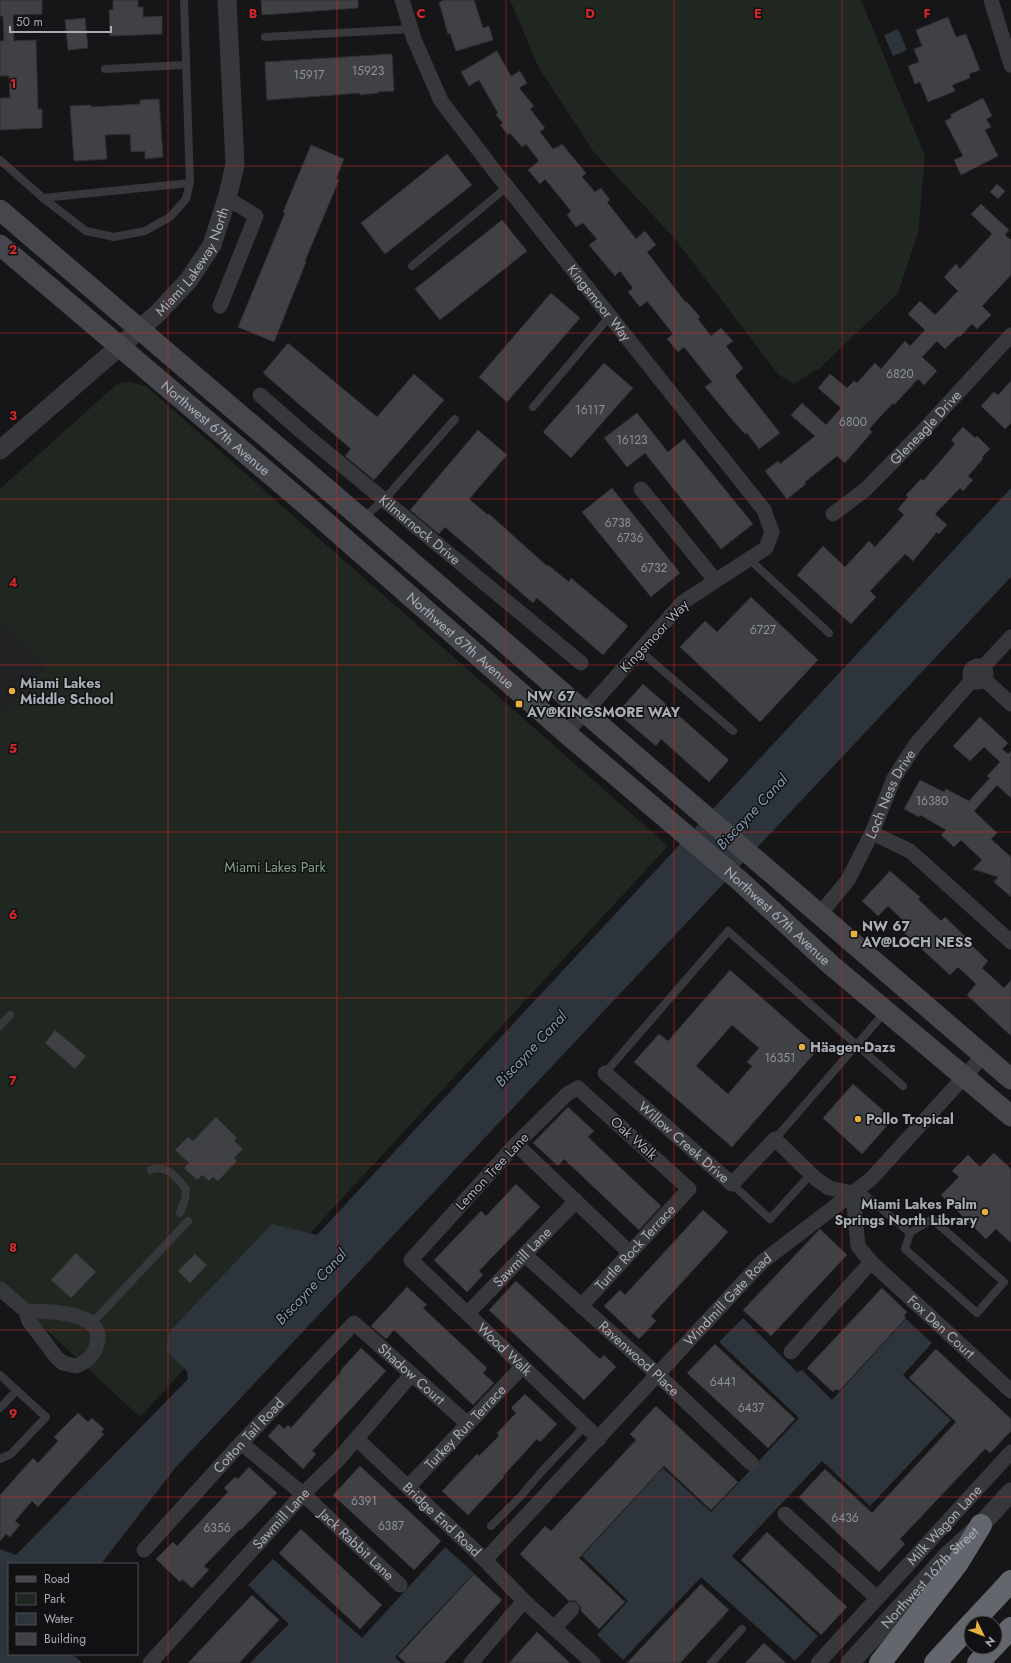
<svg xmlns="http://www.w3.org/2000/svg" width="1011" height="1663" viewBox="0 0 1011 1663" font-family="Jost,sans-serif">
  <rect width="100%" height="100%" fill="#161618"/>
  <polygon fill="#222225" points="0,621 46,666 0,716"/>
  <g fill="#202721">
    <polygon points="510,0 861,0 925,156 918,233 898,293 820,368 793,384 778,374 675,239 593,151 539,68"/>
    <polygon points="129,382 146,386 668,846 140,1417 0,1287 0,716 46,666 0,621 0,489 117,384"/>
  </g>
  <g fill="#2d343b">
    <polygon points="898,29 907,50 893,56 884,35"/>
    <polygon points="1011,488 1011,577 176,1467 101,1564 9,1564 9,1654 72,1654 82,1663 0,1663 0,1549 16,1555 188,1379 187,1371 166,1351 169,1332 272,1224 317,1235"/>
    <polygon points="743,1318 797,1372 802,1370 832,1400 906,1319 932,1343 903,1375 951,1420 870,1506 822,1461 732,1556 818,1636 795,1661 701,1577 623,1660 597,1635 628,1601 582,1556 663,1468 711,1512 799,1418 719,1342"/>
    <polygon points="445,1547 474,1573 395,1657 401,1663 250,1663 289,1624 248,1585 273,1559 362,1638"/>
  </g>
  <g fill="#404145" stroke="#303034" fill-rule="evenodd">
    <polygon points="0,0 42,0 42,14 13,15 14,41 36,40 38,109 42,109 42,128 0,130 0,98 10,98 9,76 0,76 0,41 4,41 3,16 0,16"/>
    <polygon points="113,0 138,0 138,7 143,7 143,17 162,16 162,34 110,36 109,10 113,10"/>
    <polygon points="261,0 358,0 358,8 262,15"/>
    <polygon points="445,0 474,0 483,28 489,26 493,40 456,51 450,33 448,34 439,2"/>
    <polygon points="948,17 956,37 966,34 980,70 969,74 970,78 952,85 955,91 928,102 920,82 915,84 908,66 919,62 914,49 922,46 916,30"/>
    <polygon points="85,18 88,48 68,50 65,20"/>
    <polygon points="497,51 511,76 520,71 527,83 519,88 534,106 530,109 545,128 540,132 553,149 556,147 557,148 562,144 586,173 582,177 595,192 601,188 610,200 607,202 636,239 645,231 656,245 647,252 686,303 687,302 700,317 698,319 711,336 721,328 733,341 726,346 743,368 735,376 780,433 759,449 747,433 745,434 735,423 705,387 712,382 684,347 678,352 667,339 673,334 647,301 640,307 628,292 633,288 620,271 615,276 589,245 597,239 583,223 576,227 567,215 571,211 545,179 540,184 528,170 539,161 526,144 522,147 510,133 508,135 500,125 503,123 496,115 498,113 479,80 469,86 461,72"/>
    <polygon points="392,54 394,91 378,92 378,93 360,95 360,93 267,100 265,62"/>
    <polygon points="983,98 992,116 986,119 991,127 985,130 998,156 961,175 954,160 963,156 945,121 952,117 950,115"/>
    <polygon points="159,99 163,157 145,159 145,151 131,152 130,134 105,135 107,159 74,161 70,106 91,105 91,107 140,104 140,100"/>
    <polygon points="311,145 344,159 336,179 339,180 305,261 306,262 274,342 238,327 285,213 283,212"/>
    <polygon points="447,154 472,185 385,254 361,223"/>
    <polygon points="997,184 1005,191 998,199 990,192"/>
    <polygon points="981,204 1009,230 1005,235 1011,240 1011,275 982,306 991,315 977,329 972,324 960,337 958,336 945,349 937,341 922,357 937,371 924,385 918,379 894,405 893,403 869,429 872,432 845,463 837,456 805,482 806,484 787,499 765,471 778,461 780,464 815,436 791,415 802,403 826,425 841,408 818,388 830,374 847,388 854,381 857,383 875,363 881,369 905,341 910,346 925,330 908,314 920,301 935,315 958,291 944,277 956,264 960,269 992,234 971,214"/>
    <polygon points="502,220 527,251 440,320 415,289"/>
    <polygon points="551,293 580,318 507,402 479,377"/>
    <polygon points="288,343 377,417 414,374 444,400 374,480 345,456 351,449 263,373"/>
    <polygon points="604,363 633,388 571,458 543,432"/>
    <polygon points="1011,381 1011,423 1005,429 981,406 994,392 998,395"/>
    <polygon points="637,413 668,452 684,439 753,524 721,549 645,453 627,467 604,438"/>
    <polygon points="963,427 975,438 977,436 990,449 982,457 983,459 968,476 973,480 963,491 960,488 935,514 947,525 939,534 937,532 913,561 905,554 870,591 876,597 851,624 797,575 823,546 845,567 869,541 875,547 904,515 898,509 908,497 906,495 921,479 923,481 955,444 951,440"/>
    <polygon points="478,430 507,455 469,499 488,515 489,514 547,566 548,565 569,582 571,578 628,626 603,655 537,598 533,603 445,527 439,534 410,510"/>
    <polygon points="612,488 680,573 651,597 582,512"/>
    <polygon points="751,597 818,660 760,722 680,647 705,621 717,632 718,631"/>
    <polygon points="643,684 729,760 709,782 661,739 656,746 617,713"/>
    <polygon points="980,717 1008,743 1002,749 1008,754 1011,751 1011,798 997,785 974,811 997,833 991,839 1011,857 1011,897 994,882 998,877 973,869 982,860 961,840 954,847 941,835 946,830 920,815 919,817 904,809 920,780 944,792 946,789 969,801 990,778 987,776 1000,762 984,747 970,761 953,746"/>
    <polygon points="890,871 920,897 918,899 941,921 945,917 973,944 971,945 988,961 982,968 1004,988 1011,980 1011,1036 967,995 976,984 958,967 950,975 901,930 907,924 888,906 878,916 862,901"/>
    <path d="M730,970L819,1048L732,1147L634,1062L659,1034L668,1041ZM732,1025L759,1048L747,1062L752,1066L728,1094L696,1066Z"/>
    <polygon points="55,1030 86,1056 75,1069 45,1043"/>
    <polygon points="853,1084 893,1119 862,1154 823,1118"/>
    <polygon points="568,1107 594,1131 588,1137 661,1206 639,1230 564,1159 558,1166 533,1143"/>
    <polygon points="216,1117 237,1138 234,1141 243,1149 234,1158 237,1161 218,1181 213,1177 209,1181 202,1175 197,1180 184,1168 189,1163 175,1150 188,1137 193,1141"/>
    <polygon points="994,1153 1011,1169 1011,1243 996,1229 986,1239 941,1195 959,1177 952,1171 968,1155 980,1167"/>
    <polygon points="516,1184 540,1207 479,1271 483,1275 467,1292 434,1260 481,1211 486,1216"/>
    <polygon points="703,1210 728,1232 651,1316 656,1321 639,1339 604,1306 620,1290 625,1295"/>
    <polygon points="820,1229 847,1255 771,1336 743,1310"/>
    <polygon points="76,1253 96,1272 71,1298 51,1280"/>
    <polygon points="195,1254 207,1265 190,1283 178,1271"/>
    <polygon points="516,1281 600,1359 604,1355 616,1367 584,1400 489,1310"/>
    <polygon points="407,1287 427,1305 423,1308 487,1368 483,1373 494,1383 473,1405 394,1330 386,1339 371,1326"/>
    <polygon points="882,1288 907,1312 904,1316 906,1318 839,1391 836,1389 833,1392 807,1368"/>
    <polygon points="715,1344 795,1419 768,1448 687,1373"/>
    <polygon points="361,1348 386,1371 312,1451 316,1454 303,1469 268,1436 279,1424 284,1429 288,1425 291,1428 341,1372 340,1371"/>
    <polygon points="936,1349 1011,1419 1011,1431 990,1453 985,1449 900,1539 905,1544 879,1572 799,1497 825,1469 872,1513 905,1477 956,1422 909,1378"/>
    <polygon points="525,1394 557,1424 540,1442 537,1439 503,1476 504,1477 468,1515 442,1491 477,1454 479,1456 499,1436 497,1433 516,1413 511,1408"/>
    <polygon points="656,1406 738,1482 711,1510 664,1466 579,1558 625,1602 599,1629 581,1611 581,1607 578,1603 574,1600 569,1601 520,1554 545,1526 551,1531 636,1440 630,1434"/>
    <polygon points="78,1413 88,1422 92,1418 104,1429 101,1432 104,1434 38,1507 32,1501 15,1521 20,1525 10,1537 6,1534 0,1541 0,1495 33,1458 38,1463 58,1441 54,1437"/>
    <polygon points="360,1466 441,1541 414,1570 333,1495"/>
    <polygon points="249,1467 277,1493 241,1530 240,1529 204,1566 209,1570 192,1588 182,1579 180,1582 156,1559 173,1542 177,1546 228,1492 224,1488 235,1477 238,1479"/>
    <polygon points="301,1529 382,1605 360,1629 279,1553"/>
    <polygon points="767,1532 847,1607 821,1635 741,1560"/>
    <polygon points="474,1574 502,1600 444,1663 406,1663 398,1656"/>
    <polygon points="701,1584 729,1610 680,1663 627,1663"/>
    <polygon points="252,1595 279,1620 239,1663 188,1663"/>
    <polygon points="537,1632 570,1663 509,1663"/>
    <polygon points="764,1643 786,1663 745,1663"/>
  </g>
  <g fill="none" stroke-linecap="round" stroke-linejoin="round">
    <g stroke="#37383c" stroke-width="8">
      <polyline points="265,37 411,29"/>
      <polyline points="105,69 186,65"/>
      <polyline points="0,160 43,198 86,231 114,237 145,231 170,217 186,199 190,183 184,0"/>
      <polyline points="43,198 190,183"/>
      <polyline points="412,266 507,187"/>
      <polyline points="533,407 610,316"/>
      <polyline points="363,518 384,500 455,419"/>
      <polyline points="749,559 829,633"/>
      <polyline points="639,650 733,731"/>
      <polyline points="0,1026 10,1015"/>
      <polyline points="605,1073 728,931 903,1086"/>
      <polyline points="775,1139 885,1012"/>
      <path d="M151,1170C167,1164 177,1178 186,1189L185,1199L180,1213"/>
      <polyline points="732,1184 770,1219 811,1174"/>
      <polyline points="858,1189 910,1233"/>
      <polygon points="932,1219 1004,1282 977,1313 905,1249 910,1233"/>
      <polyline points="92,1323 188,1221"/>
      <polyline points="0,1375 46,1417 11,1454 0,1459"/>
      <polyline points="0,1408 17,1390"/>
      <polyline points="491,1526 520,1497 543,1470 585,1426"/>
      <polyline points="711,1663 742,1629"/>
    </g>
    <g stroke="#37383c" stroke-width="15">
      <path id="s1" d="M402,0L414,39L441,101L500,178L764,510L772,532L766,548L683,602L566,733"/>
      <polyline points="991,0 1011,65"/>
      <polyline points="220,306 256,216 227,198"/>
      <path id="s2" d="M260,395L302,432L581,663"/>
      <polyline points="641,489 715,580"/>
      <path id="s3" d="M833,514L866,489L921,433L1011,335"/>
      <circle cx="978" cy="674" r="8"/>
      <polyline points="983,667 1011,637"/>
      <polyline points="984,679 1011,704"/>
      <polyline points="872,833 910,851 1011,942"/>
      <path id="s4" d="M820,914L848,880L872,833L894,778L916,744L972,680"/>
      <path id="s5" d="M605,1073L732,1184L775,1139L816,1179L829,1188L853,1193L858,1246L871,1262L1011,1391"/>
      <polyline points="516,1144 630,1253"/>
      <path id="s6" d="M525,1255L657,1374L751,1463"/>
      <path d="M0,1289L26,1311L29,1321L57,1358L63,1363L76,1366C87,1362 94,1356 97,1344C107,1311 46,1311 26,1311"/>
      <path id="s7" d="M581,1306L689,1189L578,1088L567,1094L516,1144L411,1260L599,1439"/>
      <path id="s8" d="M468,1313L576,1201"/>
      <polyline points="791,1352 871,1262"/>
      <path id="s9" d="M357,1439L485,1560L524,1601L593,1663"/>
      <path id="s10" d="M241,1443L303,1494L400,1585"/>
      <path id="s11" d="M408,1487L522,1367"/>
      <polyline points="785,1514 877,1598"/>
      <path id="s12" d="M144,1550L241,1443L354,1323L468,1424"/>
      <path id="s13" d="M485,1560L762,1262L871,1179L984,1055"/>
      <polyline points="554,1628 572,1609"/>
      <path id="s14" d="M150,1663L303,1494L337,1461L411,1375"/>
      <polyline points="471,1663 524,1601"/>
      <path id="s15" d="M818,1663L1011,1452"/>
    </g>
    <g stroke="#37383c" stroke-width="19">
      <path id="s16" d="M0,450L157,314L188,281L212,245L227,198L235,165L227,0"/>
      <path id="s17" d="M850,1663L948,1555L981,1525L1011,1492"/>
    </g>
    <g stroke="#45474c" stroke-width="21">
      <polyline points="0,210 362,519 654,772 1011,1079"/>
      <path id="s18" d="M0,245L304,503L566,733L740,881L831,965L1011,1116"/>
    </g>
    <g stroke="#64666d" stroke-width="22">
      <polyline points="972,1623 1011,1581"/>
      <polyline points="995,1645 1011,1628"/>
      <polyline points="880,1663 957,1564 981,1525"/>
      <polyline points="935,1663 971,1624"/>
      <polyline points="978,1663 993,1647"/>
    </g>
  </g>
  <path fill="none" stroke="#d62828" stroke-width="1" stroke-opacity="0.55" d="M168,0V1663M337,0V1663M506,0V1663M674,0V1663M842,0V1663M0,166H1011M0,333H1011M0,499H1011M0,665H1011M0,832H1011M0,998H1011M0,1164H1011M0,1330H1011M0,1497H1011"/>
  <g fill="#e5b140" stroke="#111113" stroke-width="1.5">
    <circle cx="12" cy="691" r="4"/>
    <rect x="515" y="700" width="8" height="8" rx="2"/>
    <rect x="850" y="930" width="8" height="8" rx="2"/>
    <circle cx="802" cy="1047" r="4"/>
    <circle cx="858" cy="1119" r="4"/>
    <circle cx="985" cy="1212" r="4"/>
  </g>
  <g text-anchor="middle" dominant-baseline="central" stroke-width="3" stroke-linejoin="round" paint-order="stroke">
    <g font-size="12" fill="#8f929a">
      <text x="368" y="71">15923</text>
      <text x="309" y="75">15917</text>
      <text x="900" y="374">6820</text>
      <text x="590" y="410">16117</text>
      <text x="853" y="422">6800</text>
      <text x="632" y="440">16123</text>
      <text x="618" y="523">6738</text>
      <text x="630" y="538">6736</text>
      <text x="654" y="568">6732</text>
      <text x="763" y="630">6727</text>
      <text x="932" y="801">16380</text>
      <text x="780" y="1058">16351</text>
      <text x="723" y="1382">6441</text>
      <text x="751" y="1408">6437</text>
      <text x="364" y="1501">6391</text>
      <text x="845" y="1518">6436</text>
      <text x="391" y="1526">6387</text>
      <text x="217" y="1528">6356</text>
    </g>
    <g font-size="14" fill="#a9adb7" stroke="#111113">
      <text stroke="none"><textPath href="#s16" startOffset="272">Miami Lakeway North</textPath></text>
      <text stroke="none"><textPath href="#s1" startOffset="365">Kingsmoor Way</textPath></text>
      <text stroke="none"><textPath href="#s3" startOffset="127">Gleneagle Drive</textPath></text>
      <text stroke="none"><textPath href="#s18" startOffset="283">Northwest 67th Avenue</textPath></text>
      <text stroke="none"><textPath href="#s2" startOffset="209">Kilmarnock Drive</textPath></text>
      <text transform="translate(654 636) rotate(-47)">Kingsmoor Way</text>
      <text stroke="none"><textPath href="#s18" startOffset="607">Northwest 67th Avenue</textPath></text>
      <text stroke="none"><textPath href="#s4" startOffset="140">Loch Ness Drive</textPath></text>
      <text stroke="none"><textPath href="#s18" startOffset="1027">Northwest 67th Avenue</textPath></text>
      <text transform="translate(634 1138) rotate(42)">Oak Walk</text>
      <text stroke="none"><textPath href="#s5" startOffset="105">Willow Creek Drive</textPath></text>
      <text transform="translate(492 1171) rotate(-47)">Lemon Tree Lane</text>
      <text stroke="none"><textPath href="#s7" startOffset="80">Turtle Rock Terrace</textPath></text>
      <text stroke="none"><textPath href="#s8" startOffset="78">Sawmill Lane</textPath></text>
      <text stroke="none"><textPath href="#s13" startOffset="356">Windmill Gate Road</textPath></text>
      <text stroke="none"><textPath href="#s5" startOffset="498">Fox Den Court</textPath></text>
      <text stroke="none"><textPath href="#s7" startOffset="679">Wood Walk</textPath></text>
      <text stroke="none"><textPath href="#s6" startOffset="154">Ravenwood Place</textPath></text>
      <text stroke="none"><textPath href="#s12" startOffset="386">Shadow Court</textPath></text>
      <text stroke="none"><textPath href="#s11" startOffset="83">Turkey Run Terrace</textPath></text>
      <text stroke="none"><textPath href="#s12" startOffset="155">Cotton Tail Road</textPath></text>
      <text stroke="none"><textPath href="#s14" startOffset="195">Sawmill Lane</textPath></text>
      <text stroke="none"><textPath href="#s9" startOffset="117">Bridge End Road</textPath></text>
      <text stroke="none"><textPath href="#s15" startOffset="187">Milk Wagon Lane</textPath></text>
      <text stroke="none"><textPath href="#s10" startOffset="154">Jack Rabbit Lane</textPath></text>
      <text stroke="none"><textPath href="#s17" startOffset="117">Northwest 167th Street</textPath></text>
    </g>
    <g font-size="14" font-weight="bold" fill="#a9adb7" stroke="#111113" text-anchor="start">
      <text x="20" y="683">Miami Lakes<tspan x="20" dy="16">Middle School</tspan></text>
      <text x="527" y="696">NW 67<tspan x="527" dy="16">AV@KINGSMORE WAY</tspan></text>
      <text x="862" y="926">NW 67<tspan x="862" dy="16">AV@LOCH NESS</tspan></text>
      <text x="810" y="1047">Häagen-Dazs</text>
      <text x="866" y="1119">Pollo Tropical</text>
      <text x="977" y="1204" text-anchor="end">Miami Lakes Palm<tspan x="977" dy="16">Springs North Library</tspan></text>
    </g>
    <g font-size="14" fill="#81a084" stroke="#111113">
      <text x="275" y="867">Miami Lakes Park</text>
    </g>
    <g font-size="15" font-style="italic" fill="#8299af" stroke="#111113">
      <text transform="translate(752 812) rotate(-47)">Biscayne Canal</text>
      <text transform="translate(531 1049) rotate(-47)">Biscayne Canal</text>
      <text transform="translate(311 1287) rotate(-47)">Biscayne Canal</text>
    </g>
  </g>
  <g font-size="13" text-anchor="middle" font-weight="bold" fill="#d62828" stroke="#111113" stroke-width="3" stroke-linejoin="round" paint-order="stroke">
    <text x="253" y="18">B</text>
    <text x="421" y="18">C</text>
    <text x="590" y="18">D</text>
    <text x="758" y="18">E</text>
    <text x="927" y="18">F</text>
    <text x="13" y="88">1</text>
    <text x="13" y="254">2</text>
    <text x="13" y="420">3</text>
    <text x="13" y="587">4</text>
    <text x="13" y="753">5</text>
    <text x="13" y="919">6</text>
    <text x="13" y="1085">7</text>
    <text x="13" y="1252">8</text>
    <text x="13" y="1418">9</text>
  </g>
  <rect x="8" y="1563" width="130" height="92" fill="#111113" stroke="#4e4f55"/>
  <rect x="16" y="1576" width="20" height="6" fill="#45474c" stroke="#4e4f55"/>
  <text x="44" y="1583" font-size="12" fill="#a9adb7">Road</text>
  <rect x="16" y="1593" width="20" height="12" fill="#202721" stroke="#4e4f55"/>
  <text x="44" y="1603" font-size="12" fill="#a9adb7">Park</text>
  <rect x="16" y="1613" width="20" height="12" fill="#2d343b" stroke="#4e4f55"/>
  <text x="44" y="1623" font-size="12" fill="#a9adb7">Water</text>
  <rect x="16" y="1633" width="20" height="12" fill="#404145" stroke="#4e4f55"/>
  <text x="44" y="1643" font-size="12" fill="#a9adb7">Building</text>
  <g transform="translate(983 1635) rotate(133)"><circle r="19" fill="#111113" stroke="#4e4f55"/>
  <path d="M0-3L7 15L0 10L-7 15Z" fill="#e5b140"/>
  <text y="-6" font-size="11" font-weight="bold" text-anchor="middle" fill="#a9adb7">N</text>
  </g>
  <path d="M10 26v6h101v-6" fill="none" stroke="#a9adb7" stroke-width="2"/>
  <text x="16" y="26" font-size="12" fill="#a9adb7" stroke="#111113" stroke-width="3" paint-order="stroke">50 m</text>
</svg>
